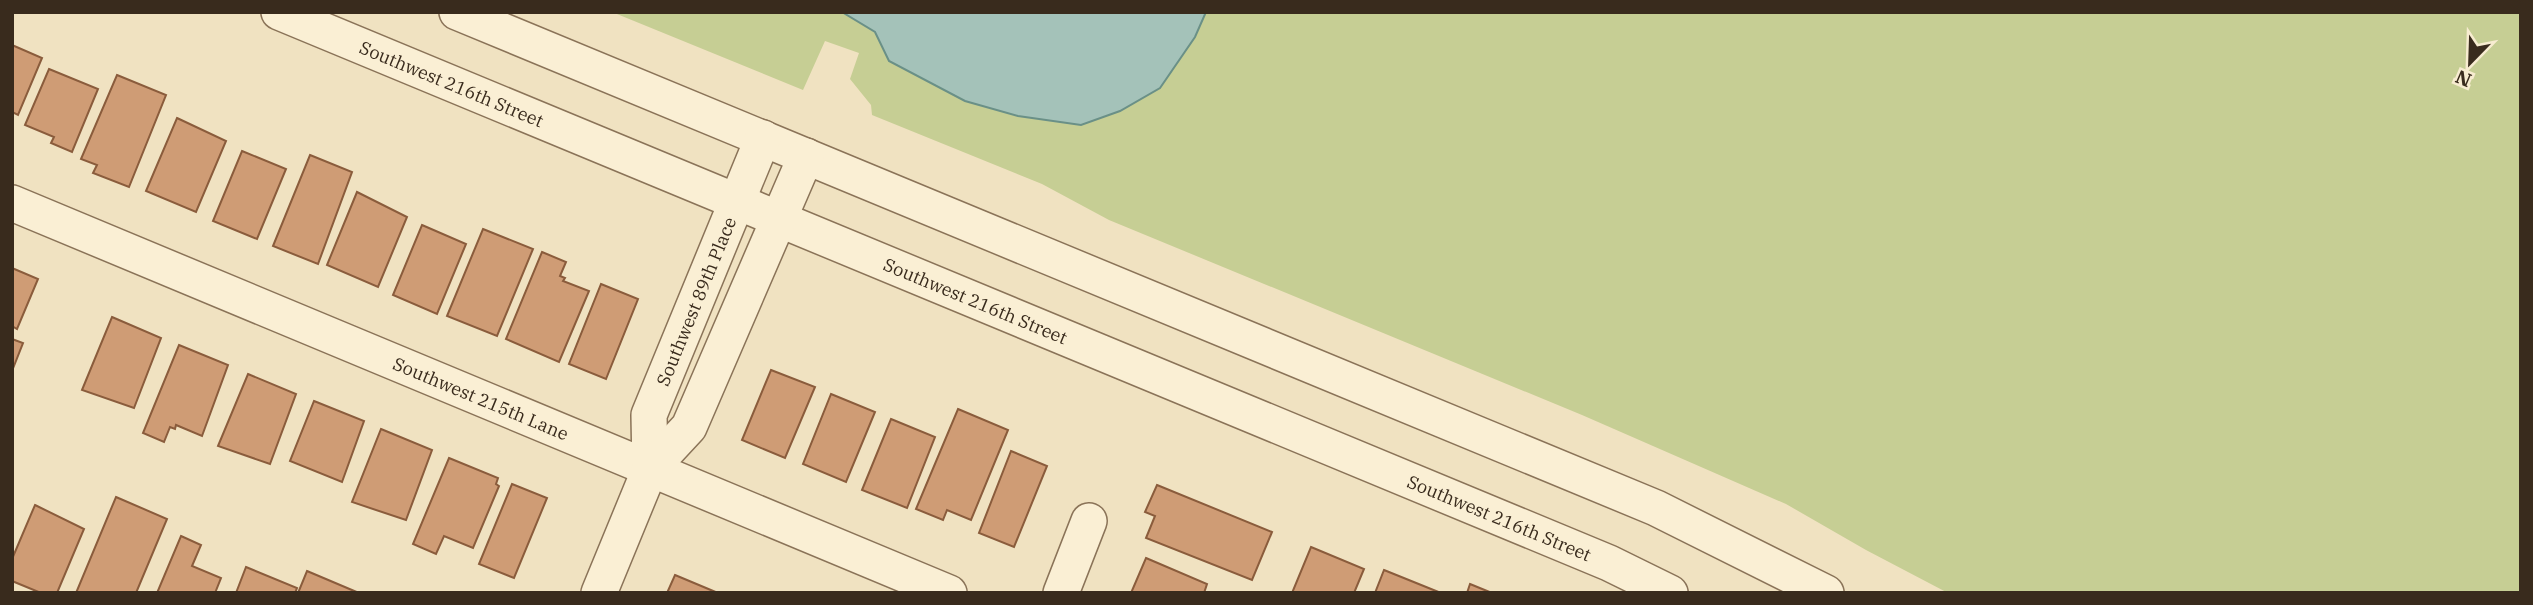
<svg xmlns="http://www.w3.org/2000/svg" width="2533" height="605" viewBox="0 0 2533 605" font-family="'IBM Plex Serif',serif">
  <rect width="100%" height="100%" fill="#f0e2c1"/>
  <polygon fill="#c6ce94" points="612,12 842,12 875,32 889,61 965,101 1018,116 1081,125 1195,37 1206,12 2521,12 2521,593 1948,593 1866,550 1786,504 1582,415 1109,220 1042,184 872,115 871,105 850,79 859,53 825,41 803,90"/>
  <polygon fill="#a4c2b9" stroke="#6a9087" stroke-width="2" points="842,12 1206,12 1195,37 1160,88 1120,111 1081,125 1018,116 965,101 889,61 875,32"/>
  <g fill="#cf9c75" stroke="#8a5c3c" stroke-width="2">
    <polygon points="12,45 42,58 18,115 12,112"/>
    <polygon points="49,69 98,89 72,152 51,143 54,137 25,125"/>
    <polygon points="117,75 166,95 129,187 93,173 97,165 81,159"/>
    <polygon points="177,118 226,141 196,212 146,191"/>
    <polygon points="242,151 286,169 257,239 213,221"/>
    <polygon points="310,155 352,172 318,264 273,246"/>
    <polygon points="357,192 407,217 378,287 327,265"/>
    <polygon points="422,225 466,244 437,314 393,295"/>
    <polygon points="483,229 533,249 497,336 447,316"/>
    <polygon points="542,252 566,262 560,276 565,278 563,281 589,291 559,362 506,339"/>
    <polygon points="12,268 38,279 17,329 12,326"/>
    <polygon points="601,284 638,299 606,379 569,364"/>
    <polygon points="112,317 161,338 134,408 82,390"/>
    <polygon points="12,339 23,343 12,371"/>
    <polygon points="179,345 228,365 202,436 176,425 175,429 170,427 164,442 143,433"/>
    <polygon points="771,370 815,387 785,458 742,440"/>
    <polygon points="248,374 296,394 270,464 218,446"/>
    <polygon points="831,394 875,412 846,482 803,464"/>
    <polygon points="314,401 364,421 342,482 290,461"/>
    <polygon points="958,409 1008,430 971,520 947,510 943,520 916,509"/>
    <polygon points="891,419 935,437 907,508 862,490"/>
    <polygon points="381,429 432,450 406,520 352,502"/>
    <polygon points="1011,451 1047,466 1014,547 979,533"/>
    <polygon points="449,458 498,478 496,484 499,486 473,548 444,536 436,554 413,544"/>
    <polygon points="512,484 547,498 514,578 479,564"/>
    <polygon points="1157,485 1272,532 1252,580 1146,538 1155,516 1145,512"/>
    <polygon points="116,497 167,519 136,593 76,593"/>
    <polygon points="35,505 84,529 57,593 41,593 12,581 12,559"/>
    <polygon points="181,536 201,545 192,566 221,578 215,593 157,593"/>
    <polygon points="1311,547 1364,569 1354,593 1292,593"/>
    <polygon points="1146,558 1207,584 1204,593 1131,593"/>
    <polygon points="246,567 297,588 295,593 236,593"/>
    <polygon points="1384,570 1441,593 1375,593"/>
    <polygon points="307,571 359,593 298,593"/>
    <polygon points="675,575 718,593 667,593"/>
    <polygon points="1470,584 1492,593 1467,593"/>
  </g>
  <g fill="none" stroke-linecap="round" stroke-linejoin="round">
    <defs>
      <g id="minor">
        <path id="s1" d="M279,12L1609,563L1670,593"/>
        <polyline points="457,12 1656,508 1826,593"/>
        <path id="s2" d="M12,203L949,593"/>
        <path id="s3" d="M650,469L649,415L763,138"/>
        <polyline points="599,593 650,469 689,427 806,156"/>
        <polyline points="1061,593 1089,521"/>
      </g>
    </defs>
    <use href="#minor" stroke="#8a7358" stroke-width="38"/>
    <use href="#minor" stroke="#faefd4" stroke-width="35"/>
  </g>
  <g text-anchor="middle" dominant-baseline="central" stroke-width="7" stroke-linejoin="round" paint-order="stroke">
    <g font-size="18" fill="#392b1d" stroke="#f7ecd0">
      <text stroke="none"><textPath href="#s1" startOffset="187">Southwest 216th Street</textPath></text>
      <text stroke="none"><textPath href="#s1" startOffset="754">Southwest 216th Street</textPath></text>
      <text stroke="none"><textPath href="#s3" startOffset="177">Southwest 89th Place</textPath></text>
      <text stroke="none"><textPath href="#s2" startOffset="508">Southwest 215th Lane</textPath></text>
      <text stroke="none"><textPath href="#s1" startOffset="1321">Southwest 216th Street</textPath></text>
    </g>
  </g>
  <rect width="2533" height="605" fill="none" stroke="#392b1d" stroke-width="28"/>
  <g transform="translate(2470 63) rotate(203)" stroke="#f7ecd0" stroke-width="5" paint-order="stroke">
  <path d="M0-5L12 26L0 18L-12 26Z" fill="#392b1d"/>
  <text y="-10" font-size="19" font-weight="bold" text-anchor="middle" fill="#392b1d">N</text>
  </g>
</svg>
